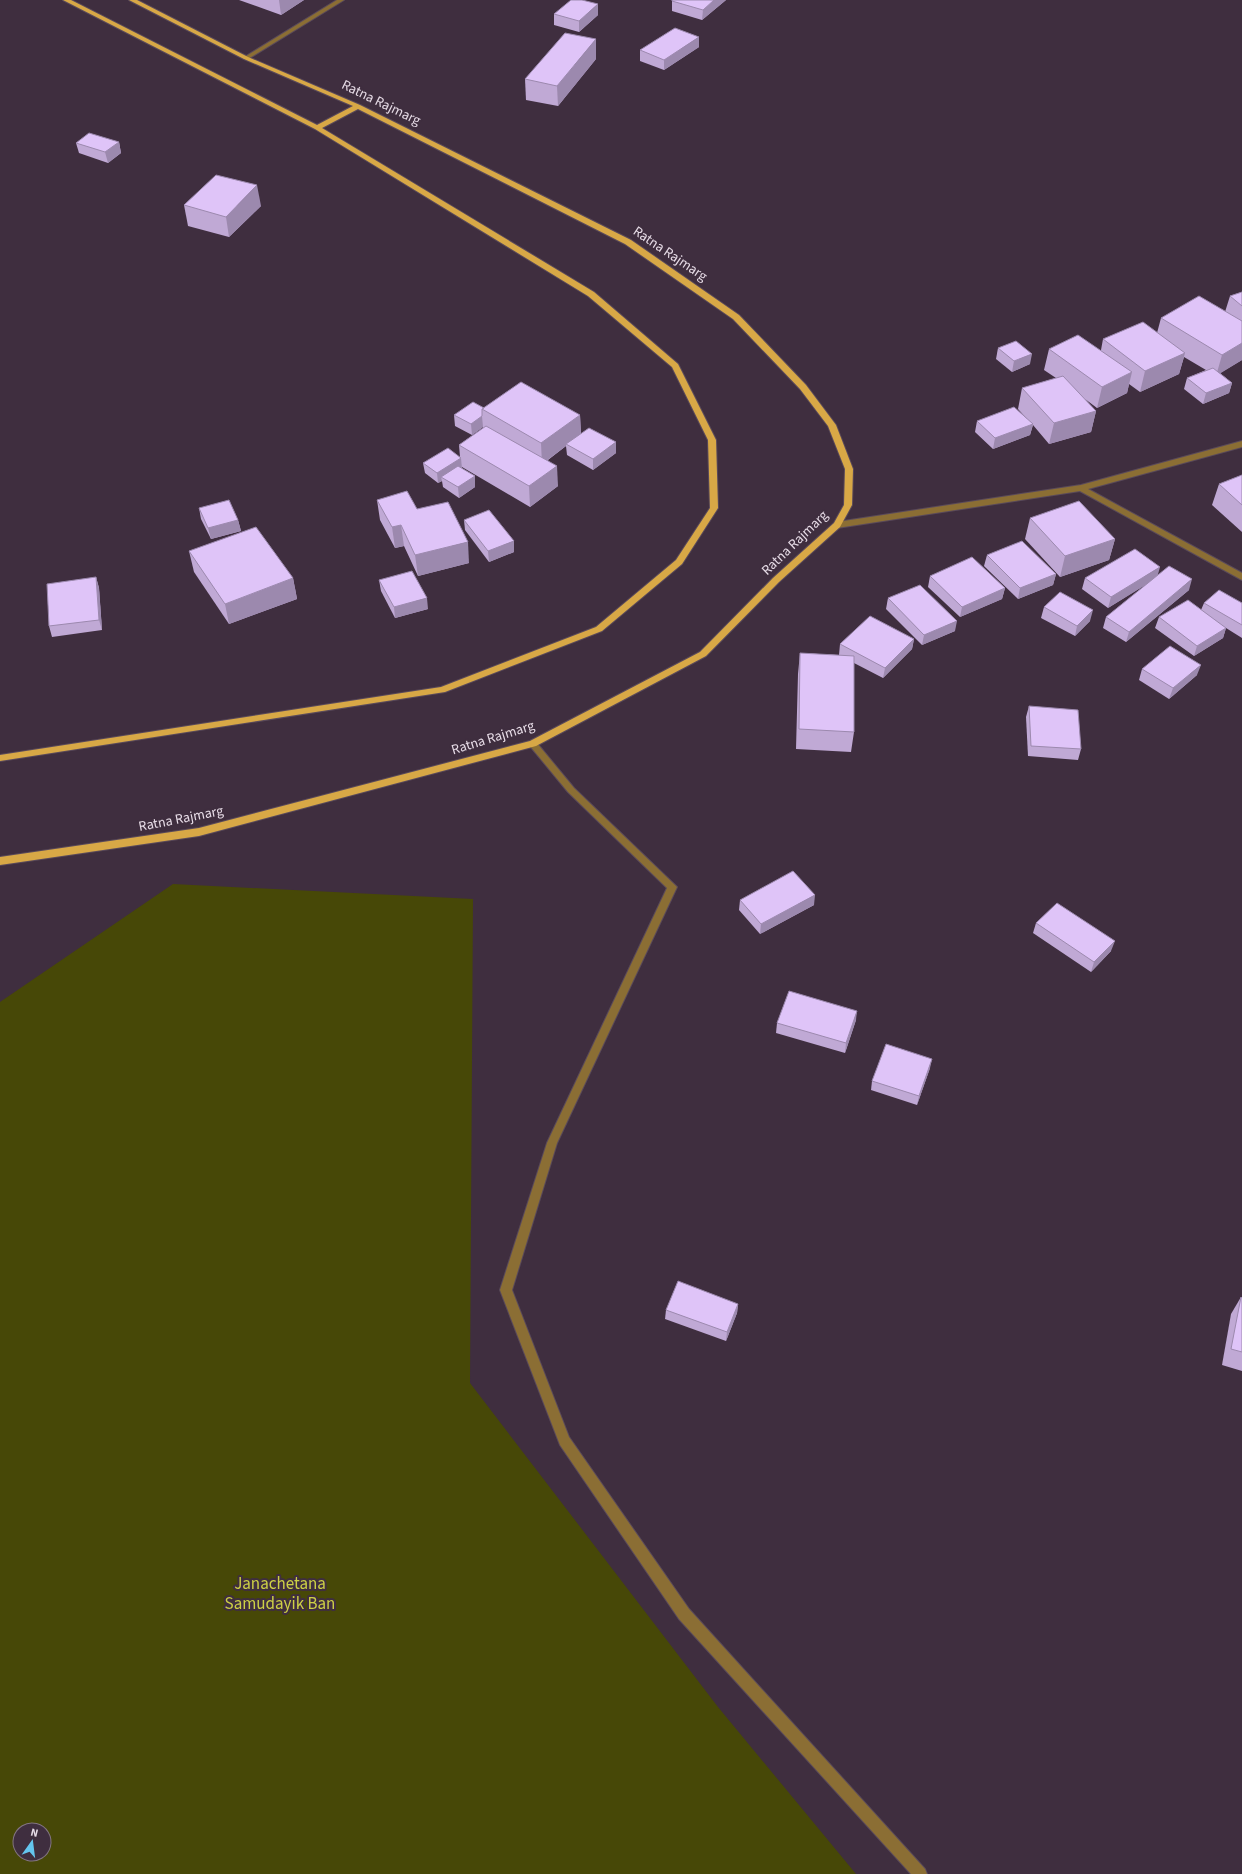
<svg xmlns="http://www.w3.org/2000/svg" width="1242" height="1874" viewBox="0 0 1242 1874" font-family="'Source Sans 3',sans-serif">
  <rect width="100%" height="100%" fill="#3f2e3f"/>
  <path fill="#474807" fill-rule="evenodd" d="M173,884L473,899L470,1383L718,1707L856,1874H0V1002ZM20,1830H44V1854H20Z"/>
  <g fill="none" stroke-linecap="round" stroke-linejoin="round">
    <defs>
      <g id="minor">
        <polygon points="337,0 344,0 248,59 243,58"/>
        <polygon points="1242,441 1242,447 1088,489 1242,573 1242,580 1080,491 837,528 833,525 837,522 1081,485"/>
        <polygon points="533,741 536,742 574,788 677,887 557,1143 512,1290 569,1437 689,1609 925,1869 927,1874 911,1874 679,1619 560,1445 500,1290 547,1143 667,888 568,792 530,746 528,744 530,742"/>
      </g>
      <polygon id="major" points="63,0 71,0 317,125 353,106 244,59 129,0 137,0 248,57 360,105 631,240 739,315 806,385 836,425 853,469 852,505 840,527 779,582 706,656 536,746 199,836 0,865 0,857 199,828 530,741 700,652 773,578 834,523 844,505 845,469 828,426 800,389 733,319 625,244 358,109 322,128 594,292 678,364 716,440 718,508 682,564 602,631 445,692 0,761 0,755 441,687 596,627 676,560 710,508 708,440 672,367 588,296 315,129"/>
    </defs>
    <use href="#minor" stroke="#5a4a5a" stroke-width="2"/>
    <use href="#major" stroke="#5a4a5a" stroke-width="2"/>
    <use href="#minor" fill="#8b6e34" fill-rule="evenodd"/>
    <use href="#major" fill="#d8a846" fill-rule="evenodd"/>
  </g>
  <g fill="#c0a9d5">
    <polygon points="239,0 304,0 281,15"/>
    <polygon points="672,0 726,0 702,20 672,11"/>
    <polygon points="554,14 598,15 579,32 554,25"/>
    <polygon points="699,47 664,70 640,61 640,50"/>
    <polygon points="596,59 558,106 526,100 525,79"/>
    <polygon points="119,142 121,153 108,163 79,153 76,143"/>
    <polygon points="184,205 261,206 229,237 188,226"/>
    <polygon points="1242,292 1242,360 1220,373 1232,383 1229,393 1203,404 1184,389 1187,378 1206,370 1184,357 1179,374 1140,392 1129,384 1127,393 1097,408 1085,399 1096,411 1091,432 1049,444 1033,425 1030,435 993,449 975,432 977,421 1027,419 1018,409 1022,388 1056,378 1044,370 1049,349 1101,350 1103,339 1157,333 1161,318 1225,312 1230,296"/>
    <polygon points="998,348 1030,364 1012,372 996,359"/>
    <polygon points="484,408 580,415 581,434 616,453 593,470 567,455 566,446 548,460 558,486 530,507 462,467 462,469 475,476 475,487 459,498 443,487 442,481 438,483 425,473 423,463 460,457 459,445 483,428 483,427 472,435 455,426 454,415"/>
    <polygon points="1242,475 1242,532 1212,505 1219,484"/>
    <polygon points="377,500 417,509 469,563 418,576 404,546 395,548 380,520"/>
    <polygon points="199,508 238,520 241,531 211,539 201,519"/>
    <polygon points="1030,518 1115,539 1109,560 1060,577 1025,539"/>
    <polygon points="464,520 514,552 489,562 465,530"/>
    <polygon points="189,551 293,578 297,599 229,624 194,572"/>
    <polygon points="987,555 1056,574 1053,585 1018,599 984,566"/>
    <polygon points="930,576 1005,588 1002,599 960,617 928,587"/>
    <polygon points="1157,576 1189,590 1126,642 1103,628 1106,617 1148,583 1108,608 1082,589 1085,578"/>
    <polygon points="96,577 99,588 102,630 52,637 49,626"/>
    <polygon points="379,580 428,609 395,618 381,591"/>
    <polygon points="888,598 955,631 922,645 886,609"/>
    <polygon points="1204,603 1242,603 1242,638 1226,628 1223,638 1194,656 1155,628 1159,617 1201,610"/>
    <polygon points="1044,607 1090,621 1075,636 1041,618"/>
    <polygon points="914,639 912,649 883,678 854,663 854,732 851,752 796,749 798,674 800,653 839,655 840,644"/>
    <polygon points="1142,669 1197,675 1169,699 1139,680"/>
    <polygon points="1029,706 1081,749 1078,760 1028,756 1026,717"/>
    <polygon points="740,900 814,905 760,934 739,910"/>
    <polygon points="1036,923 1111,951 1091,972 1033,933"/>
    <polygon points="856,1020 845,1053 776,1033 777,1023"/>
    <polygon points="930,1068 917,1105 871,1090 872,1081"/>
    <polygon points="1241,1297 1242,1298 1242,1371 1222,1365 1231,1314"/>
    <polygon points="738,1304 737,1313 726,1341 665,1319 666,1310"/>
  </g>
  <g fill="#9c89ae">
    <polygon points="279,0 304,0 281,15"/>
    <polygon points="714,0 726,0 702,20 703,10"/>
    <polygon points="598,4 598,15 579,32 579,21"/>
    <polygon points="699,37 699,47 664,70 664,60"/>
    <polygon points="596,39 596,59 558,106 557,86"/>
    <polygon points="119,142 121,153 108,163 105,152"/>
    <polygon points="257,185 261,206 229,237 226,217"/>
    <polygon points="1242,343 1242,360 1216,376 1222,355"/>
    <polygon points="1185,353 1179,374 1140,392 1145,371"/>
    <polygon points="1032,354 1030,364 1012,372 1014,361"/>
    <polygon points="1132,372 1127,393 1097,408 1102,387"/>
    <polygon points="1232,383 1229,393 1203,404 1206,393"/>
    <polygon points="1096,411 1091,432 1049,444 1054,423"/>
    <polygon points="580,415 581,436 566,444 566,446 542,464 541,443"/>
    <polygon points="482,416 483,427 472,435 471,424"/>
    <polygon points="1033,424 1030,435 993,449 995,438"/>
    <polygon points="616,442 616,453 593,470 593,459"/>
    <polygon points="461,458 462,469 441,477 442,481 438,483 437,473"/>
    <polygon points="557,466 558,486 530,507 529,486"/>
    <polygon points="475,476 475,487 459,498 458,487"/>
    <polygon points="238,520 241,531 211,539 208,528"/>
    <polygon points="401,525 404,546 395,548 392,527"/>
    <polygon points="1115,539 1109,560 1060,577 1065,556"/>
    <polygon points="514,541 514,552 489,562 488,551"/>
    <polygon points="468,542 469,563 418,576 415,555"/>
    <polygon points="1160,567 1157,578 1108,608 1111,597"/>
    <polygon points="1056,574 1053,585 1018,599 1020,588"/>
    <polygon points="96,577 99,588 102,630 99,620"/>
    <polygon points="293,578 297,599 229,624 225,604"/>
    <polygon points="1192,579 1189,590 1126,642 1129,632"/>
    <polygon points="1005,588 1002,599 960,617 962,607"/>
    <polygon points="427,598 428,609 395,618 394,607"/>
    <polygon points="1093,610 1090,621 1075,636 1077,626"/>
    <polygon points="957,621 955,631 922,645 924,635"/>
    <polygon points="1226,628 1223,638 1194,656 1197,646"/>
    <polygon points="914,639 912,649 883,678 885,668"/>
    <polygon points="1201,665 1197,675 1169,699 1173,688"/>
    <polygon points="815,895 814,905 760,934 761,924"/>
    <polygon points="1115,941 1111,951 1091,972 1094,962"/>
    <polygon points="857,1011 856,1020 845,1053 846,1043"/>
    <polygon points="932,1059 930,1068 917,1105 919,1096"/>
    <polygon points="738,1304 737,1313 726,1341 727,1332"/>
  </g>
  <g fill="#dfc4f8" stroke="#9c89ae">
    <polygon points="571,0 582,0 598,4 579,21 554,14"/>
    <polygon points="672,0 714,0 703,10 672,1"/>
    <polygon points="675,28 699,37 664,60 640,50"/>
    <polygon points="565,33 596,39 557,86 525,79"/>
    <polygon points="89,133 119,142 105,152 76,143"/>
    <polygon points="216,175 257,185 226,217 184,205"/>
    <polygon points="1242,292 1242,306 1230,296"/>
    <polygon points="1199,296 1242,321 1242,343 1222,355 1161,318"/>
    <polygon points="1143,322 1185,353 1145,371 1103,339"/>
    <polygon points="1078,335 1132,372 1102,387 1049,349"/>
    <polygon points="1016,341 1032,354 1014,361 998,348"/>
    <polygon points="1213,368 1232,383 1206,393 1187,378"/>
    <polygon points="1063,376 1096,411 1054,423 1022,388"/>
    <polygon points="521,382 580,415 541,443 482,409"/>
    <polygon points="473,402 484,408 482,409 482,416 471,424 454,415"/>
    <polygon points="1014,407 1033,424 995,438 977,421"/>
    <polygon points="486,426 557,466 529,486 459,445"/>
    <polygon points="589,428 616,442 593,459 566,444"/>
    <polygon points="448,448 461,458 437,473 423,463"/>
    <polygon points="458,466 475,476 458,487 441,477"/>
    <polygon points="1242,475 1242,505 1219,484"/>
    <polygon points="407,491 417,509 448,502 468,542 415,555 401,525 392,527 377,500"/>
    <polygon points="229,500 238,520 208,528 199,508"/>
    <polygon points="1079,501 1115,539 1065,556 1030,518"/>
    <polygon points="489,510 514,541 488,551 464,520"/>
    <polygon points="256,527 293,578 225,604 189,551"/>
    <polygon points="1022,541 1056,574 1020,588 987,555"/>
    <polygon points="1135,549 1160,567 1111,597 1085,578"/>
    <polygon points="972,557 1005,588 962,607 930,576"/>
    <polygon points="1169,566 1192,579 1129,632 1106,617"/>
    <polygon points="412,571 427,598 394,607 379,580"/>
    <polygon points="96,577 99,620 49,626 47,584"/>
    <polygon points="920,585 957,621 924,635 888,598"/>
    <polygon points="1219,590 1242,603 1242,625 1204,603"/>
    <polygon points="1060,592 1093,610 1077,626 1044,607"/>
    <polygon points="1188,600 1226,628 1197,646 1159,617"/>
    <polygon points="870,616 914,639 885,668 840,644"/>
    <polygon points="1170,646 1201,665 1173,688 1142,669"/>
    <polygon points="800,653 854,656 854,732 799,729"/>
    <polygon points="1029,706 1078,710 1081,749 1031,746"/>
    <polygon points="793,871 815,895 761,924 740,900"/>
    <polygon points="1057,903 1115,941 1094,962 1036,923"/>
    <polygon points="789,991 857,1011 846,1043 777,1023"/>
    <polygon points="886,1044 932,1059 919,1096 872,1081"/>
    <polygon points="678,1281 738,1304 727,1332 666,1310"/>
    <polygon points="1241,1297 1242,1298 1242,1352 1231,1349"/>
  </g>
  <g text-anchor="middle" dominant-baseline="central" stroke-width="4" stroke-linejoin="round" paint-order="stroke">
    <g font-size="14" fill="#e7dce7" stroke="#3f2e3f">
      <text transform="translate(381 103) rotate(26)">Ratna Rajmarg</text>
      <text transform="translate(670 254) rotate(34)">Ratna Rajmarg</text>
      <text transform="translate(795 543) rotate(-44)">Ratna Rajmarg</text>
      <text transform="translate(493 738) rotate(-17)">Ratna Rajmarg</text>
      <text transform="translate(181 819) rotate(-11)">Ratna Rajmarg</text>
    </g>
    <g font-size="17" fill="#cdd045" stroke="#3f2e3f">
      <text x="280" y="1584">Janachetana<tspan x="280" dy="20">Samudayik Ban</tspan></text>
    </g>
  </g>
  <g transform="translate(32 1842) rotate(14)"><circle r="19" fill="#3f2e3f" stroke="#827482"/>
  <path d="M0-3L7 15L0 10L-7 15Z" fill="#64c5ee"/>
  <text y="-6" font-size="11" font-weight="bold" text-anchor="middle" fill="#e7dce7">N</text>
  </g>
</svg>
